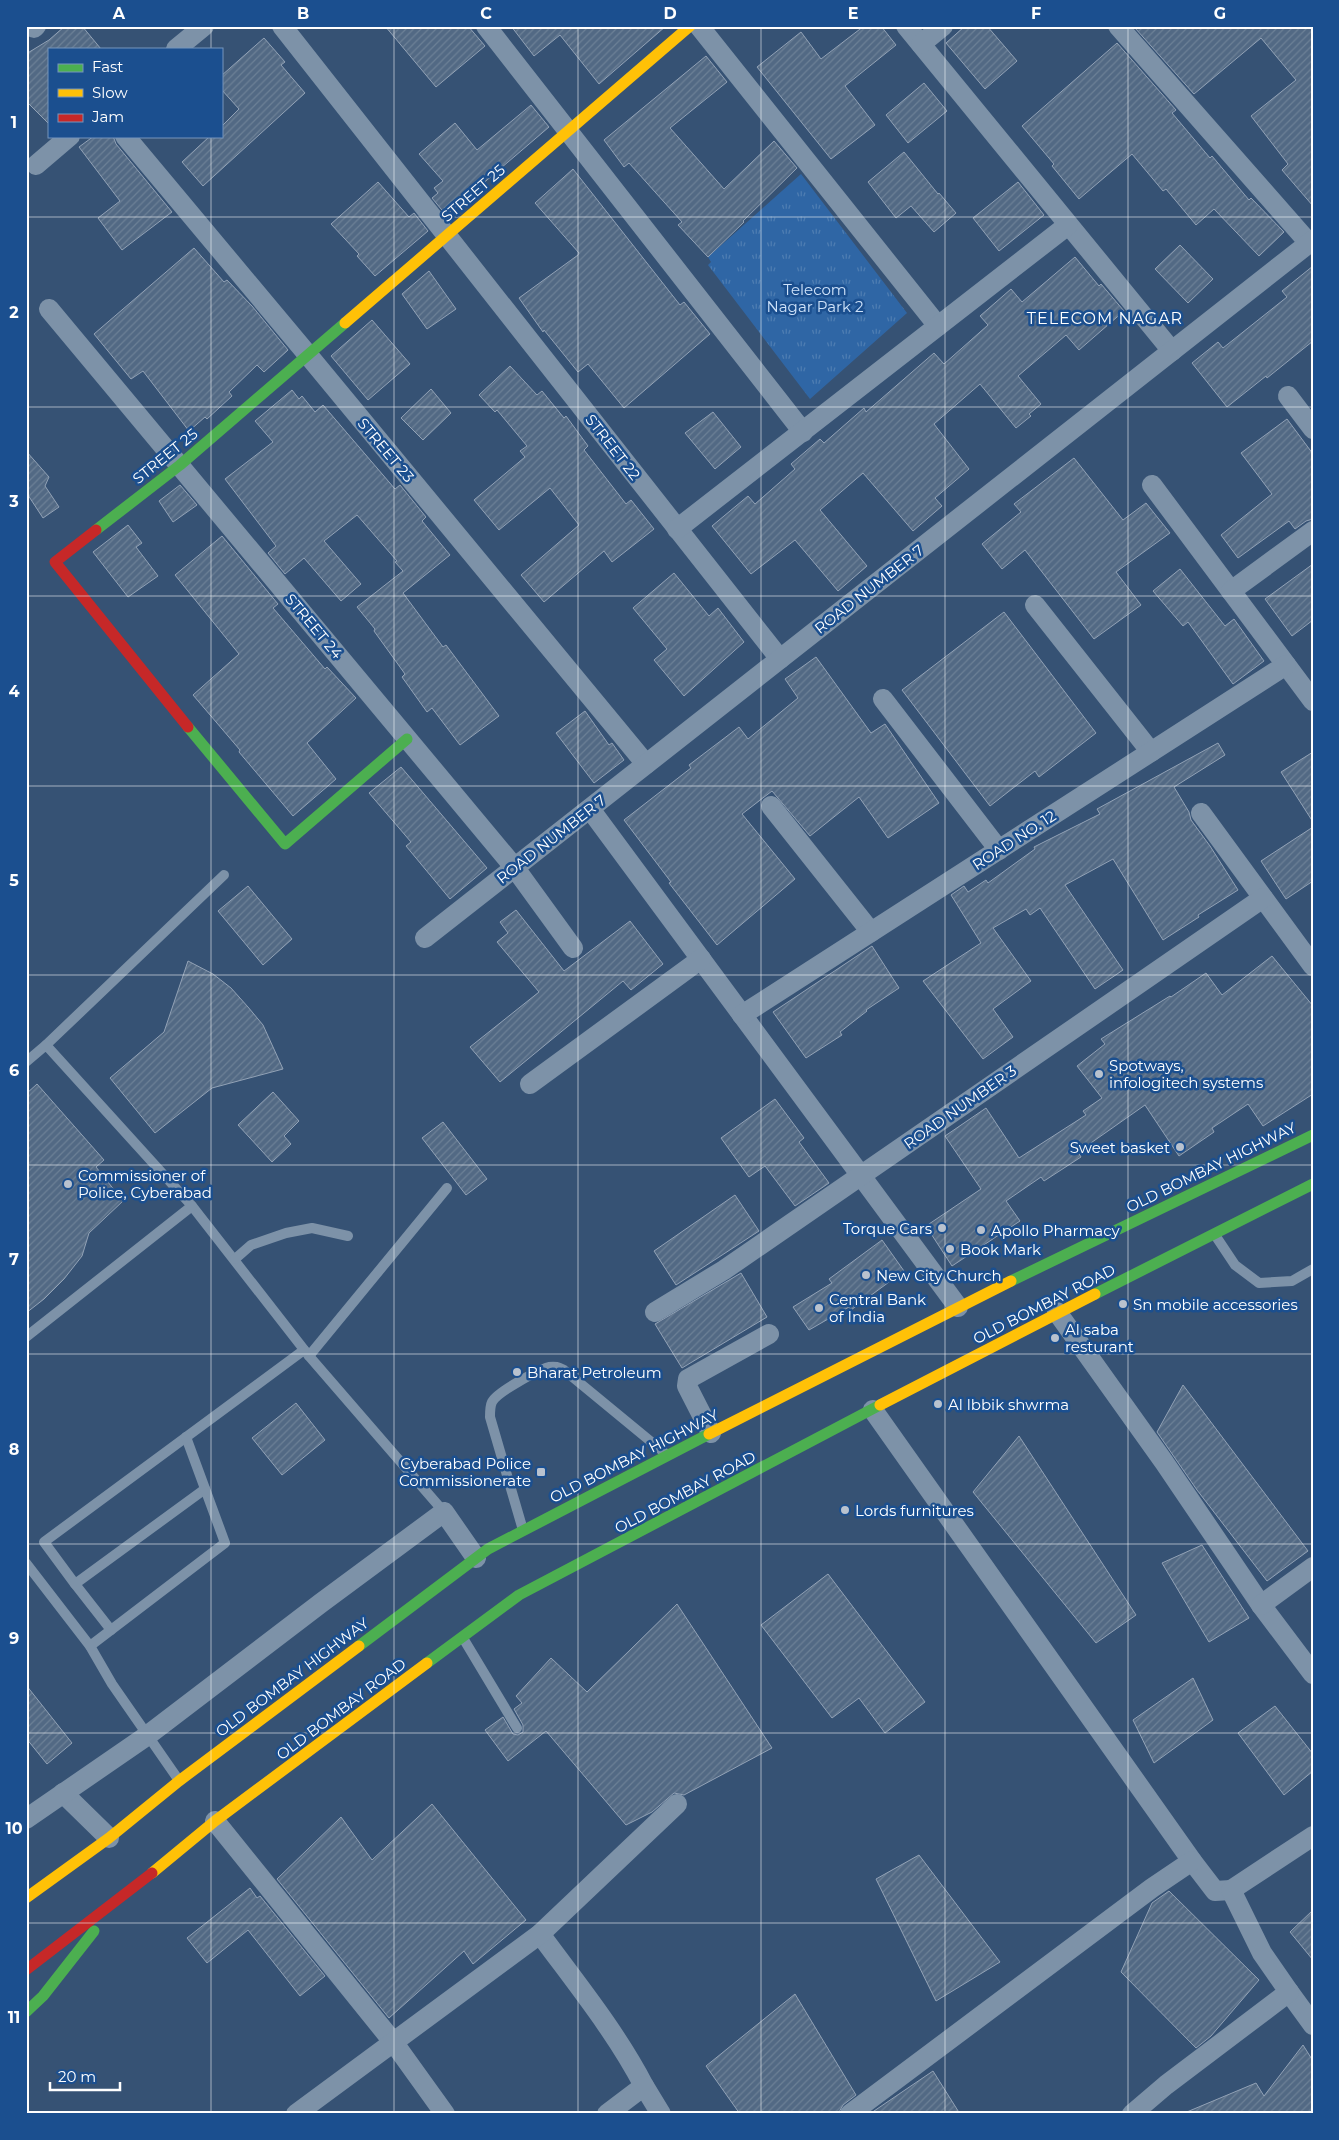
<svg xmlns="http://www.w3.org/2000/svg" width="1339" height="2140" viewBox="0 0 1339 2140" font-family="Montserrat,sans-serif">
  <defs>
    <pattern id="park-tufts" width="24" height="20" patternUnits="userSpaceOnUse" patternTransform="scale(1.25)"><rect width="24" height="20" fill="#2f66a5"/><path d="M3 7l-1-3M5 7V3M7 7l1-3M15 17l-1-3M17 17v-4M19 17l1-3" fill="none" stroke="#4e7db2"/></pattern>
    <pattern id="building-hatch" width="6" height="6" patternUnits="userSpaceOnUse" patternTransform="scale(1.25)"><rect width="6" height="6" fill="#526984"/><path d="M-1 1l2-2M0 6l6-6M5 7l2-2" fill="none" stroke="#6c8096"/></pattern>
  </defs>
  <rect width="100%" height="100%" fill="#365274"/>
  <polygon fill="url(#park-tufts)" points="801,174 907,313 810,399 708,265 711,262 708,257"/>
  <g fill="url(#building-hatch)" stroke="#92a2b6">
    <polygon points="65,26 82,26 101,49 49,49 49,124 26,101 26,54 49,40"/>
    <polygon points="385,26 468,26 485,46 436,87"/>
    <polygon points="511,26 666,26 599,84 560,35 534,56"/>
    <polygon points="864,26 881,26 896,45 845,86 875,125 831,159 757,67 801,32 821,59"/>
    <polygon points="965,26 987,26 1017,61 985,89 946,43"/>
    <polygon points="1137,26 1313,26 1313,206 1282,170 1288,164 1251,116 1296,80 1261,38 1194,94 1135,28"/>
    <polygon points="264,38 285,62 281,65 305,93 203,186 182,162 210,136 221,136 221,127 239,109 221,89 221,76"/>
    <polygon points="1117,43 1176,110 1172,113 1210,158 1212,156 1249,200 1251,198 1284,232 1259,256 1214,209 1196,225 1166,189 1163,191 1132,154 1079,199 1052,166 1054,164 1022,126"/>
    <polygon points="706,56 727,82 670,128 724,189 774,141 797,168 743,221 744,222 708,257 678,225 682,222 629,163 624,167 604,140"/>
    <polygon points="924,83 947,111 908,143 886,115"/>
    <polygon points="531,105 549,127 446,215 432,198 438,193 434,188 443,181 419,154 455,123 477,150"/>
    <polygon points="94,136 113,136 116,144 172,212 122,250 98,218 120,201 79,147"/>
    <polygon points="904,152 938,194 939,193 956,213 934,232 911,206 896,218 868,182"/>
    <polygon points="573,169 680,305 684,302 710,334 624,408 588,364 578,372 544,330 543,332 519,298 578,255 579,253 535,203"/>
    <polygon points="378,182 409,217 414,213 428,231 375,276 357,256 359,254 331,224"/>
    <polygon points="1018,182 1044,215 999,251 973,218"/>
    <polygon points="1180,245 1213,279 1188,303 1155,269"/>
    <polygon points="194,248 224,282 227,280 252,306 288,350 264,372 257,365 229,392 232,396 207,419 205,417 189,431 143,371 131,379 94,334"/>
    <polygon points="1075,257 1099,286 1101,284 1124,311 1079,350 1066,335 1018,376 1041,404 1029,414 1031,416 1016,428 980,384 934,424 969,469 935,498 942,506 913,531 863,473 820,510 867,566 838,591 795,540 751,574 712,526 748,496 755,504 795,469 791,464 820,439 824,443 864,408 866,412 934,353 944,364 988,325 980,316 1011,289 1022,302"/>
    <polygon points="1313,266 1313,341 1267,378 1266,376 1227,407 1192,363 1218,342 1223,348 1287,297 1282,291"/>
    <polygon points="429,271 456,309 427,329 402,294"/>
    <polygon points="372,320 410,364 368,400 331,356"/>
    <polygon points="510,366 537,395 542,391 564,418 566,416 588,446 584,450 626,504 631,500 654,529 612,562 604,551 544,602 521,575 579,525 550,488 499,530 474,500 525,457 520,451 527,446 497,410 495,412 479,395"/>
    <polygon points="431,389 451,413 423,440 401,418"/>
    <polygon points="292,390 299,399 302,396 315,412 323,405 395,489 400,485 426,517 422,521 450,555 403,593 443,647 446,645 499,716 460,745 432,708 427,712 402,677 405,674 374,631 375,629 357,607 403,571 395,562 397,561 357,515 324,541 361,584 341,601 304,558 285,574 268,553 276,546 225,479 273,442 255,421"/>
    <polygon points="713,412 741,447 715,469 685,433"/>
    <polygon points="1287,419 1313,454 1313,519 1306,521 1295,529 1289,521 1238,558 1221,535 1272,494 1241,453"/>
    <polygon points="26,451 49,477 45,486 59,507 43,518 26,492"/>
    <polygon points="1074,458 1123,520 1146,503 1170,533 1116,572 1141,605 1094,639 1025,550 1002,569 982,544 1021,512 1014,504"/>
    <polygon points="180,485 197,505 173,522 159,501"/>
    <polygon points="128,525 142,543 136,547 158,576 128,597 93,552"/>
    <polygon points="222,536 278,604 273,608 325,669 327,667 356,698 307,743 336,779 293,816 239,752 240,750 193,695 239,654 175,575"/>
    <polygon points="1313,564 1313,620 1292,636 1265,599"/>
    <polygon points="1180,569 1225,626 1234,619 1264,661 1233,684 1188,622 1183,626 1153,591"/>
    <polygon points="674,573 709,616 718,608 744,642 684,696 654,660 667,649 633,608"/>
    <polygon points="1004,612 1096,733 1039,777 1035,771 990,806 902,690"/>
    <polygon points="816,657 871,733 885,724 939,803 888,838 859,797 810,836 772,791 742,814 795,879 717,945 669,883 671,882 624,820 691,768 689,765 739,727 748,739 798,698 785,679"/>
    <polygon points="585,711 609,745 612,743 624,760 594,783 556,733"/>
    <polygon points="1218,743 1225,755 1174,787 1189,812 1191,820 1210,846 1238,890 1198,915 1199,917 1163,940 1113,859 1065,885 1123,970 1095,989 1040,908 1030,915 1026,909 993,928 1031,981 993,1009 1013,1037 983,1059 923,981 981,943 951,895 964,886 968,892 986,880 988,883 1035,849 1034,847 1100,814 1097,809"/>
    <polygon points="1313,752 1313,822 1281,772"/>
    <polygon points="401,767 487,868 450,899 406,846 411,842 369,793"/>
    <polygon points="1313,827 1313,881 1286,899 1261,861"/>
    <polygon points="248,886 292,939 263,965 218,911"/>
    <polygon points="516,910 564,971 630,921 663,964 631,990 623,981 500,1082 470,1047 539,992 497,942 508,933 500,922"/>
    <polygon points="872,946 899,988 866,1010 867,1011 840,1032 842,1035 806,1058 773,1012"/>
    <polygon points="1272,956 1313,1006 1313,1094 1263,1126 1248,1104 1212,1128 1214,1132 1179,1156 1145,1105 1078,1152 1081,1157 1044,1181 1041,1177 1006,1201 1020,1221 952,1266 926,1226 981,1189 945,1136 986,1108 1019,1158 1086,1115 1083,1111 1102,1098 1077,1066 1105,1044 1101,1039 1170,996 1171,997 1206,973 1222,995"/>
    <polygon points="188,961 213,974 231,988 248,1007 263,1025 283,1069 212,1088 155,1133 110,1078 164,1032"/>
    <polygon points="37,1084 104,1160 96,1167 123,1201 89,1233 82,1256 64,1279 44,1299 26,1313 26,1094"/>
    <polygon points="273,1092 299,1121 284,1136 291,1144 272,1162 238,1125"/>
    <polygon points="775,1099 804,1138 799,1142 829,1183 795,1206 765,1166 749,1177 721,1138"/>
    <polygon points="443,1122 487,1179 466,1195 422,1138"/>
    <polygon points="735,1195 759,1231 676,1285 654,1251"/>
    <polygon points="882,1240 904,1271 851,1310 849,1307 809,1330 793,1307 832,1283 829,1279"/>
    <polygon points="741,1273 767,1317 682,1368 655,1324"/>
    <polygon points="1183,1385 1308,1551 1267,1581 1197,1490 1157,1432"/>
    <polygon points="296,1403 325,1440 282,1475 252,1438"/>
    <polygon points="1019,1436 1136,1615 1096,1643 973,1492"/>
    <polygon points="1202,1545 1249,1618 1209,1642 1162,1563"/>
    <polygon points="828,1574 925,1702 885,1733 859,1698 832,1718 761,1625"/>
    <polygon points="677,1604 772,1748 684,1795 674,1793 652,1812 626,1825 546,1731 508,1761 485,1730 503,1717 513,1734 518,1735 523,1732 523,1725 514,1709 522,1703 516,1696 551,1658 587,1692"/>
    <polygon points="1193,1678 1213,1720 1154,1763 1133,1720"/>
    <polygon points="26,1685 72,1743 47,1764 26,1738"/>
    <polygon points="1275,1706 1313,1754 1313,1771 1284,1795 1238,1733"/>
    <polygon points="432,1804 526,1920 473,1964 464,1951 389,2018 277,1879 341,1817 372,1860"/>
    <polygon points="919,1855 1000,1962 936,2001 876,1879"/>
    <polygon points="250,1888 257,1898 260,1896 325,1976 300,1996 248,1930 207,1963 187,1938"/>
    <polygon points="1169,1891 1259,1980 1211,2036 1196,2048 1121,1972 1152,1903"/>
    <polygon points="1313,1910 1313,1960 1290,1932"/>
    <polygon points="795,1994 856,2095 843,2105 838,2114 740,2114 706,2066"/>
    <polygon points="1303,2045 1313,2061 1313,2114 1182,2114 1256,2083 1264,2096"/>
    <polygon points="933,2071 960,2114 870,2114 874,2111"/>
  </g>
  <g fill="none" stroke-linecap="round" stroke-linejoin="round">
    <g stroke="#7d92a8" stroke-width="10">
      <polyline points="46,1045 224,875"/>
      <polyline points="26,1062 46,1045 192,1206 309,1356 444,1512"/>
      <polyline points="1215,1235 1235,1265 1259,1283 1292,1281 1313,1269"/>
      <polyline points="235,1259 251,1245 286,1233 312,1228 348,1236"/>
      <polyline points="26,1337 192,1206"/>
      <polyline points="309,1356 447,1188"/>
      <path d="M523,1530L490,1417C490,1412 490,1406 492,1402C497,1392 538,1370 549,1367C555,1366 558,1367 564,1370L666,1454"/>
      <polyline points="26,1563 90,1646 112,1684 178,1779"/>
      <polyline points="75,1584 44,1542 304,1350"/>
      <polyline points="111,1630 75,1584 205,1489"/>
      <polyline points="463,1638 517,1728"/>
      <polyline points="90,1646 225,1543 186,1437"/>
    </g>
    <g stroke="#7d92a8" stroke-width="20">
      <polyline points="282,26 780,659"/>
      <polyline points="486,26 803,432"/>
      <polyline points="699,26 938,326"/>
      <polyline points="906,26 1172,351"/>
      <polyline points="1118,26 1309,243"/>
      <polyline points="34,28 36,26"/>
      <polyline points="921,44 943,26"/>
      <polyline points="176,49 204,26"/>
      <polyline points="125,136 308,355 646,764"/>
      <polyline points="36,165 70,136"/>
      <polyline points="49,309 515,868 573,948"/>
      <polyline points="1288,396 1313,429"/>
      <polyline points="1152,485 1313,701"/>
      <polyline points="677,529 1068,225"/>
      <polyline points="1231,591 1313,531"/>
      <polyline points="1035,605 1151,752"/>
      <polyline points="883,699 999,850"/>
      <polyline points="771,806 871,932"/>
      <polyline points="590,809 958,1307"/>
      <polyline points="1201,813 1313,966"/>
      <polyline points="425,938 1313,240"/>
      <polyline points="742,1015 1286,665"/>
      <polyline points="530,1084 701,959"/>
      <polyline points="655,1312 724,1270 1263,898"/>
      <polyline points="1057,1312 1164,1462 1261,1605 1313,1674"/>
      <polyline points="873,1410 1192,1861 1215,1891 1231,1890"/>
      <polyline points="711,1433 687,1386 688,1379 769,1334"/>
      <polyline points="1261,1605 1313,1567"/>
      <polyline points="63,1793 109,1838"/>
      <polyline points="26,1819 148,1735 321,1603 444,1512 476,1558"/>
      <polyline points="215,1821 394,2043 445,2114"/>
      <path d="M540,1934C576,1983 616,2032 644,2086"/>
      <polyline points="1289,1992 1313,2025"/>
      <polyline points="296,2114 540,1934 677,1804"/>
      <polyline points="607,2114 644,2086 661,2114"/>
      <polyline points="850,2114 1152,1888 1192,1861"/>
      <polyline points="1132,2114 1166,2085 1289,1992 1262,1953 1231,1890 1313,1836"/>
    </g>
    <g stroke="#4caf50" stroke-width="11">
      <polyline points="96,530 180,465 345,323"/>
      <polyline points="188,727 285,844 407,739"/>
      <polyline points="1011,1281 1313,1135"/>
      <polyline points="1095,1294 1313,1184"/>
      <polyline points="359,1646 488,1549 709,1434"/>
      <polyline points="427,1663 519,1595 880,1405"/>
      <polyline points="26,2012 43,1996 94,1931"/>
    </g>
    <g stroke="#ffc107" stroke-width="11">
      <polyline points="345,323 690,26"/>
      <polyline points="880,1405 1095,1294"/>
      <polyline points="709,1434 1011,1281"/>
      <polyline points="152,1873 215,1821 427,1663"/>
      <polyline points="26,1898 109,1838 179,1781 359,1646"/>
    </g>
    <g stroke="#c62828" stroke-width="11">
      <polyline points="96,530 55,562 188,727"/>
      <polyline points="26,1970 152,1873"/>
    </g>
  </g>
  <path fill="none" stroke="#fff" stroke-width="1" stroke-opacity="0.55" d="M211,26V49M394,26V2114M578,26V2114M761,26V2114M945,26V2114M1128,26V2114M211,136V2114M26,217H1313M26,407H1313M26,596H1313M26,786H1313M26,975H1313M26,1165H1313M26,1354H1313M26,1544H1313M26,1733H1313M26,1923H1313"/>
  <g fill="#b9c2ce" stroke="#1b4f8f" stroke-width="2">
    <circle cx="1099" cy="1074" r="5"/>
    <circle cx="1180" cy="1147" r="5"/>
    <circle cx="68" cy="1184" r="5"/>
    <circle cx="942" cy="1228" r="5"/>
    <circle cx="981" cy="1230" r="5"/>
    <circle cx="950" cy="1249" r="5"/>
    <circle cx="866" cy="1275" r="5"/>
    <circle cx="1123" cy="1304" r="5"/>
    <circle cx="819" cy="1308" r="5"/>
    <circle cx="1055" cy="1338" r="5"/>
    <circle cx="517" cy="1372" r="5"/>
    <circle cx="938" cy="1404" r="5"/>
    <rect x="536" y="1467" width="10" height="10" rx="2.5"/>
    <circle cx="845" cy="1510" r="5"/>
  </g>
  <g text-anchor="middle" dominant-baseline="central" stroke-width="5" stroke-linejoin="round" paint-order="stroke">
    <g font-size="15" fill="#fff" stroke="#1b4f8f">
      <text transform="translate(473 193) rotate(-41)">STREET 25</text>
      <text transform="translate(613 447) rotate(52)">STREET 22</text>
      <text transform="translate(386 450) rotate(50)">STREET 23</text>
      <text transform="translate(165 456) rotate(-39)">STREET 25</text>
      <text transform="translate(869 589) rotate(-38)">ROAD NUMBER 7</text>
      <text transform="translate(314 626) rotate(50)">STREET 24</text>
      <text transform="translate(551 839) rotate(-38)">ROAD NUMBER 7</text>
      <text transform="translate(1014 840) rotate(-33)">ROAD NO. 12</text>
      <text transform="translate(960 1107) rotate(-35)">ROAD NUMBER 3</text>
      <text transform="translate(1211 1167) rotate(-26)">OLD BOMBAY HIGHWAY</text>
      <text transform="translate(1044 1304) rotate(-27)">OLD BOMBAY ROAD</text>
      <text transform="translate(634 1456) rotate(-27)">OLD BOMBAY HIGHWAY</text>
      <text transform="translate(685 1492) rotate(-28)">OLD BOMBAY ROAD</text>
      <text transform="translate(292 1677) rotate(-37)">OLD BOMBAY HIGHWAY</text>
      <text transform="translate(341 1709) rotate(-37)">OLD BOMBAY ROAD</text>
    </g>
    <g font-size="15" fill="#cfe3fa" stroke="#1b4f8f">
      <text x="815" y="289">Telecom<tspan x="815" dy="17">Nagar Park 2</tspan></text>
    </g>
    <g font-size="15" fill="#fff" stroke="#1b4f8f" text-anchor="start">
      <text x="1109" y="1065">Spotways,<tspan x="1109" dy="17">infologitech systems</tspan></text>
      <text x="1170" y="1147" text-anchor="end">Sweet basket</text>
      <text x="78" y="1175">Commissioner of<tspan x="78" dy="17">Police, Cyberabad</tspan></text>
      <text x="932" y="1228" text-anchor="end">Torque Cars</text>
      <text x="991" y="1230">Apollo Pharmacy</text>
      <text x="960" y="1249">Book Mark</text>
      <text x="876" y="1275">New City Church</text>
      <text x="829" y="1299">Central Bank<tspan x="829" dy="17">of India</tspan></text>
      <text x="1133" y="1304">Sn mobile accessories</text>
      <text x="1065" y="1329">Al saba<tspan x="1065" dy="17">resturant</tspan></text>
      <text x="527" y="1372">Bharat Petroleum</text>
      <text x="948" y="1404">Al lbbik shwrma</text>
      <text x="531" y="1463" text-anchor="end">Cyberabad Police<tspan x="531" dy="17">Commissionerate</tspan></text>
      <text x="855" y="1510">Lords furnitures</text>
    </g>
    <g font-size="16" letter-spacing="1" fill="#fff" stroke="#1b4f8f">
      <text x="1105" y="318">TELECOM NAGAR</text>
    </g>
  </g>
  <rect width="1339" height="2140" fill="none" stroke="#1b4f8f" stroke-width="55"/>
  <rect x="48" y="48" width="175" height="90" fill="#1b4f8f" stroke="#7695bc"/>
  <rect x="58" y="64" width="25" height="8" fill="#4caf50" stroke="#7695bc"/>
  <text x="92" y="72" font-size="15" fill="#ffffff">Fast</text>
  <rect x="58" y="89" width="25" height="8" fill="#ffc107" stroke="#7695bc"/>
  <text x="92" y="98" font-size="15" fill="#ffffff">Slow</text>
  <rect x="58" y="114" width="25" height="8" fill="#c62828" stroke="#7695bc"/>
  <text x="92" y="122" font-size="15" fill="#ffffff">Jam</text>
  <path d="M50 2082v8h70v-8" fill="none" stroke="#ffffff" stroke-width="2.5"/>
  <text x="58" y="2082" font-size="15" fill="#ffffff" stroke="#1b4f8f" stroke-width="4" paint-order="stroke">20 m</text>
  <rect x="28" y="28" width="1284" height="2084" fill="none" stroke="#fff" stroke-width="2"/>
  <g font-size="16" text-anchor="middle" font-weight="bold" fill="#fff">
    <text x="119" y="19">A</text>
    <text x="303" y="19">B</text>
    <text x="486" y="19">C</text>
    <text x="670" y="19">D</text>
    <text x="853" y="19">E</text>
    <text x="1036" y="19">F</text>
    <text x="1220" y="19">G</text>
    <text x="14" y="128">1</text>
    <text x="14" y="318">2</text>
    <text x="14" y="507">3</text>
    <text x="14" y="697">4</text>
    <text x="14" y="886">5</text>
    <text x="14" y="1076">6</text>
    <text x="14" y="1265">7</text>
    <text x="14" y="1455">8</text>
    <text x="14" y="1644">9</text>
    <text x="14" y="1834">10</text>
    <text x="14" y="2023">11</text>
  </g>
</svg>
